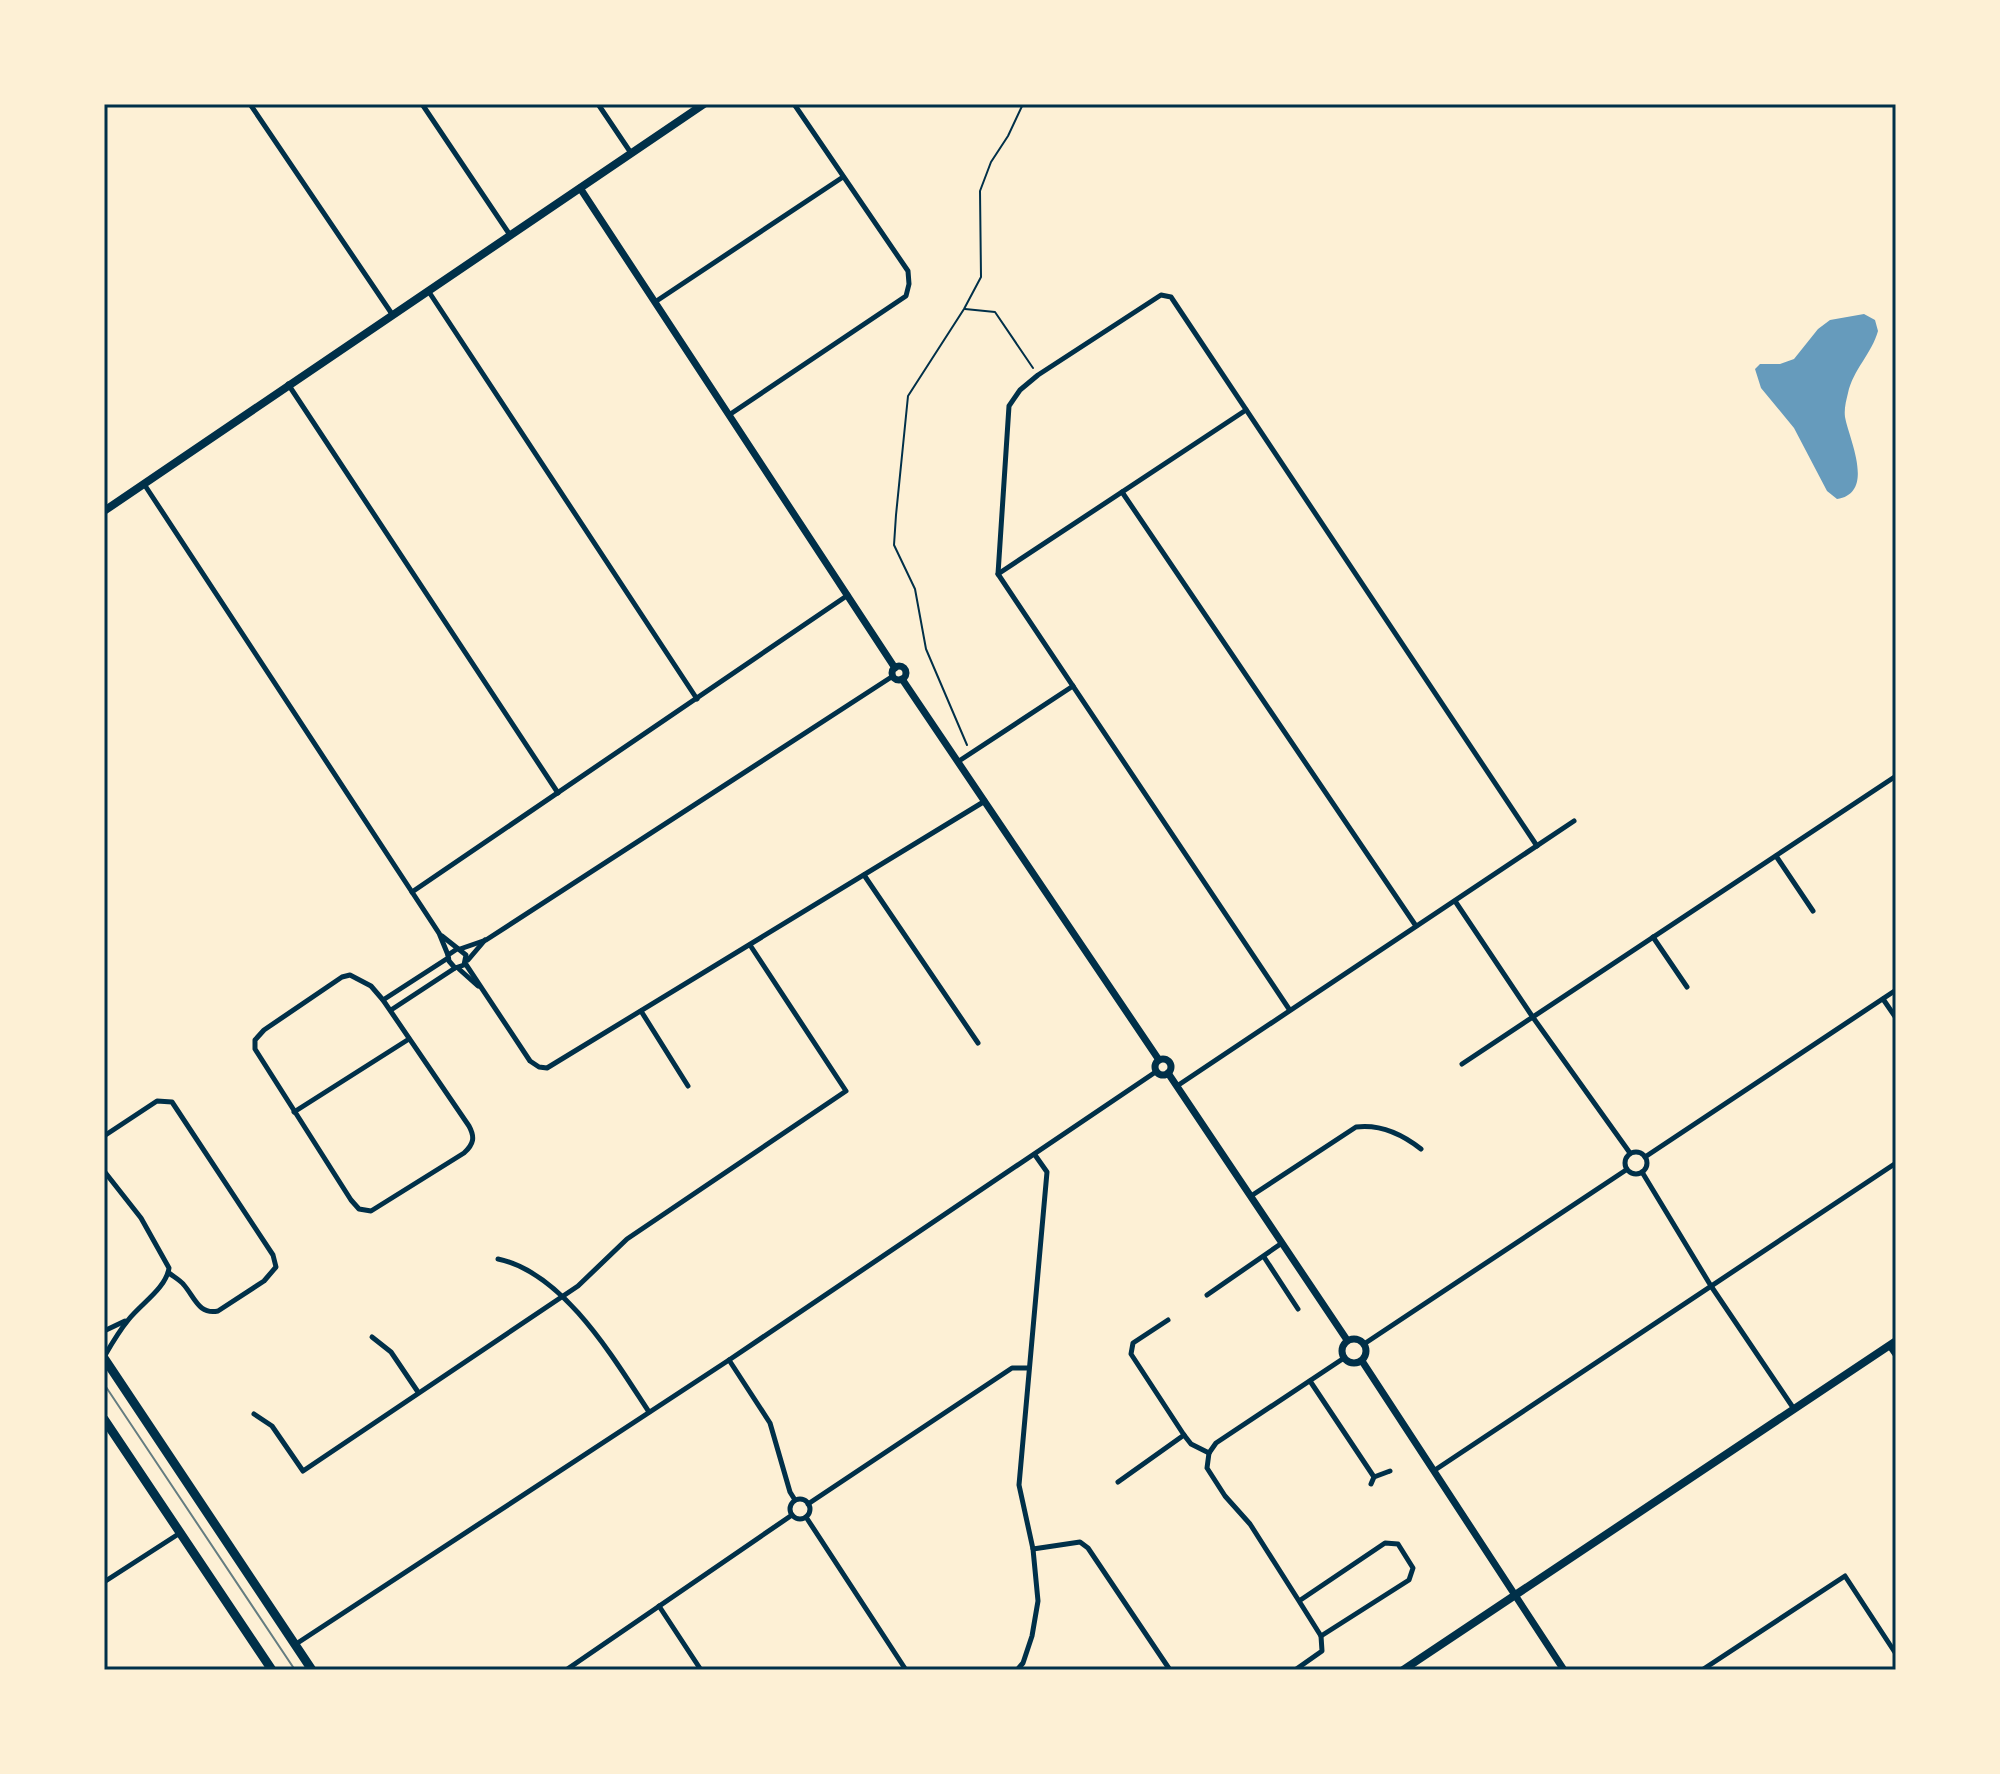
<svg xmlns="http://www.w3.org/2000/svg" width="2000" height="1774" viewBox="0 0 2000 1774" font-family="Lora,serif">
  <rect width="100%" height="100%" fill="#fdf0d5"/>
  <path fill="#669bbc" d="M1864,314L1875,320L1878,331C1872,353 1853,370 1848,393C1846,401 1844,409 1845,417C1849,439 1876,493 1837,499L1827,491L1794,428L1761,388L1755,369L1760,364H1780L1794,359L1818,329L1830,320Z"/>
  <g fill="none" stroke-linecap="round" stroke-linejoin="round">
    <g stroke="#003049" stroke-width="2">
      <polyline points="965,309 995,312 1033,368"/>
      <polyline points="967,745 926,649 915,589 894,545 896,515 908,396 964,309 981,277 980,191 991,162 1008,136 1023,104"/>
    </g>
    <g stroke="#003049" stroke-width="5">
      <polyline points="250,104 392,314"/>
      <polyline points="422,104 510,235"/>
      <polyline points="598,104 631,153"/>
      <polyline points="429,292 697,699"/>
      <polyline points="655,302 843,177"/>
      <polyline points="288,384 558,793"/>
      <polyline points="729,415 906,296 909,284 908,271 794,104"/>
      <polyline points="144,484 412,892 439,933 448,955"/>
      <polyline points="1122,492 1416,926"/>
      <polyline points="998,574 1246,410"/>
      <polyline points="959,761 1073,686"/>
      <polyline points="1776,856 1813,911"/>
      <polyline points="864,875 978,1043"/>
      <polyline points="412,892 848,595"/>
      <polyline points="1455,901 1532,1016 1630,1153"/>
      <polyline points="442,936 466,955 464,965 455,968 449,961 448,955 457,949"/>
      <polyline points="1653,937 1687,987"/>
      <polyline points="460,949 486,940 893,676"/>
      <polyline points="468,960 485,940"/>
      <polyline points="465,963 530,1061 539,1067 547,1068 985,801"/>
      <polyline points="459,969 478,986"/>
      <path d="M350,975L371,986L383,1000L469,1126C475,1137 474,1144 464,1153L371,1211L359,1209L351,1200L255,1049V1040L264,1030L342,977Z"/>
      <polyline points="1883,999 1896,1018"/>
      <polyline points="383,1000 448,958"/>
      <polyline points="1289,1009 998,574 1009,406 1020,390 1038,375 1161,295 1171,297 1537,846"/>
      <polyline points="391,1010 455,968"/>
      <polyline points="641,1011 688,1086"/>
      <polyline points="1462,1064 1896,776"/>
      <polyline points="1177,1086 1574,821"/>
      <polyline points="294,1112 409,1039"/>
      <path d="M104,1136L157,1101L172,1102L273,1255L276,1267L264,1281L218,1311C199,1315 195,1298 184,1285C180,1280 174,1277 169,1273"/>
      <circle cx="1636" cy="1163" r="11"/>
      <polyline points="1645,1157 1896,990"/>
      <path d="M104,1171L141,1218L169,1268C166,1288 142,1303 129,1319C119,1331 112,1343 104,1357"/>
      <polyline points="1642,1172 1711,1286 1794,1409"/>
      <path d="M1251,1196L1356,1127C1380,1124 1402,1134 1421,1149"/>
      <polyline points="1264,1257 1298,1309"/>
      <path d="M498,1259C564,1273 614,1359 649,1412"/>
      <polyline points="1207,1295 1282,1243"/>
      <polyline points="1168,1320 1133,1343 1131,1354 1184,1435 1191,1444 1209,1453"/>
      <polyline points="104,1331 125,1321"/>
      <polyline points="372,1337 391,1352 418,1392"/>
      <polyline points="1364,1344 1626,1170"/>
      <polyline points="1889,1346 1896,1356"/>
      <polyline points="729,1360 770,1423 790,1492 795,1500"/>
      <polyline points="1310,1381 1374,1477 1371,1484"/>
      <polyline points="254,1414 272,1426 303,1471 578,1286 627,1239 846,1091 750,945"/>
      <polyline points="1209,1453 1207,1468 1225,1496 1250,1524 1299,1601 1385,1543 1398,1544 1413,1568 1409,1580 1321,1636 1299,1601"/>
      <polyline points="1209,1453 1216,1443 1344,1358"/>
      <polyline points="1435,1470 1896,1163"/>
      <polyline points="1374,1477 1390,1471"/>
      <polyline points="1118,1482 1184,1435"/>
      <circle cx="800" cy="1509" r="10"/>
      <polyline points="808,1504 1012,1368 1028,1368"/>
      <polyline points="806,1517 906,1670"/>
      <polyline points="1033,1549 1080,1542 1088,1548 1170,1670"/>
      <polyline points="104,1582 180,1533"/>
      <polyline points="659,1606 701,1670"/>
      <polyline points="296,1644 729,1360 1157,1071"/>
      <polyline points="566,1670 792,1515"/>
      <polyline points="1017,1670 1023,1663 1032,1636 1038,1601 1033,1549 1019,1485 1047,1172 1035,1155"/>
      <polyline points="1295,1670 1322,1651 1321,1636"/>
      <polyline points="1702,1670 1845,1576 1896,1654"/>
    </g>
    <g stroke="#003049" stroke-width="7">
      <polyline points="580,188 895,668"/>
      <circle cx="899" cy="673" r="7"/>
      <polyline points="902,679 1159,1060"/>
      <circle cx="1163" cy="1067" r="8"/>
      <polyline points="1168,1073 1347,1340"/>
      <circle cx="1354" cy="1351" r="12"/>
      <polyline points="1362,1361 1564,1670"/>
    </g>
    <g stroke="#003049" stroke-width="8">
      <polyline points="104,511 704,104"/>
      <polyline points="1403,1670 1896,1341"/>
    </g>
    <g stroke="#003049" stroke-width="9">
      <polyline points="104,1358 312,1670"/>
      <polyline points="104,1419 272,1670"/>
    </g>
    <polyline stroke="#657d81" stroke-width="2" points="104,1384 295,1670"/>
  </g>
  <rect width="2000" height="1774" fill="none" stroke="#fdf0d5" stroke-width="212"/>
  <rect x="106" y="106" width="1788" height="1562" fill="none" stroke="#003049" stroke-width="3"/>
</svg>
